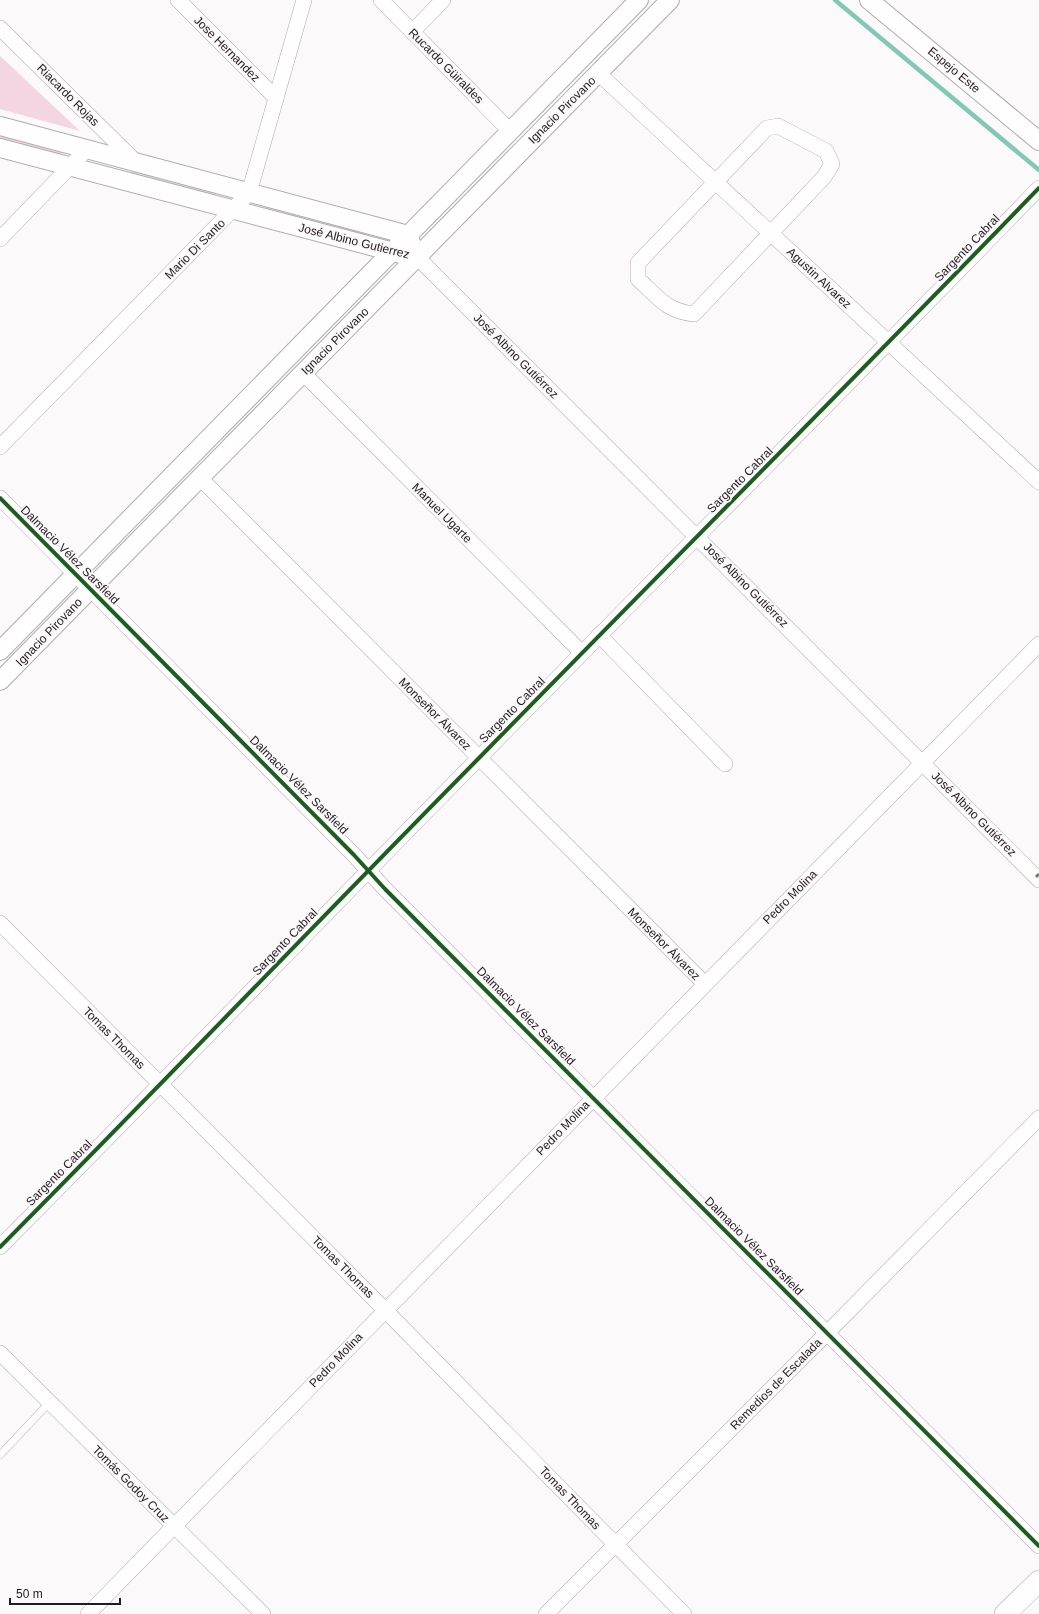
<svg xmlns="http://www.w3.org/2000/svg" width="1039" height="1614" viewBox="0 0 1039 1614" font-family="Arial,sans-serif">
  <rect width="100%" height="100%" fill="#fcf9fa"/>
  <g fill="#f4d5e2">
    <polygon points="0,56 80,131 0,109"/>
    <polygon points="0,134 64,151 60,156 0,140"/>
    <polygon points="134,169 217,192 214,198 129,174"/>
    <polygon points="266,205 372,233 367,237 263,210"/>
  </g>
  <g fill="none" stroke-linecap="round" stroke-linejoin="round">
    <polyline stroke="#81c9b5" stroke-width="4.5" points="835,0 1039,170"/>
    <defs>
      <polyline id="service" points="0,1455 49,1403"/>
      <g id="minor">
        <polyline points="178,0 276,98"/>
        <polyline points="381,0 510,131"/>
        <polyline points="0,28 136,162"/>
        <polyline points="412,32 443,0"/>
        <polyline points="598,73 1039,482"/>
        <path d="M778,126L826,151L832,164L824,177L694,314C666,311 658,297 638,279V263L767,128Z"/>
        <polyline points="0,239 87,149"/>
        <polyline points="417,257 1039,880"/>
        <polyline points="303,373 582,653"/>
        <polyline points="0,447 249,193 304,0"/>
        <polyline points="200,478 705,984"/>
        <polyline points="0,498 354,855 385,889 1039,1546"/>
        <polyline points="599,635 725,764"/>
        <polyline points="0,923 385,1310 684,1614"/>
        <path d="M0,1247C161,1085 319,920 480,757C666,567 854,379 1039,188"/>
        <polyline points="0,1353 263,1614"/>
        <polyline points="88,1614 1039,644"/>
        <polyline points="546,1614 827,1333 1039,1118"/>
      </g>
      <g id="tertiary">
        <polyline points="869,0 1039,141"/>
        <polyline points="0,126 408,235 412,245"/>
        <polyline points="0,148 401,254"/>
        <polyline points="0,651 639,0"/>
        <polyline points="0,681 670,0"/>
      </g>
      <polyline id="secondary" points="1005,1614 1039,1581"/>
    </defs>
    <use href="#service" stroke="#aeadad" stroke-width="8"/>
    <use href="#minor" stroke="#aeadad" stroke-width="16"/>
    <use href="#tertiary" stroke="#aeadad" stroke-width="20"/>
    <use href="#secondary" stroke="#aeadad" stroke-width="22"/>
    <use href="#service" stroke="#fffefe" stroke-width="7"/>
    <use href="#minor" stroke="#fffefe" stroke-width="15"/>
    <use href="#tertiary" stroke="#fffefe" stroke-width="18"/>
    <use href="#secondary" stroke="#fffefe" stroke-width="21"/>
    <polyline stroke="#8d6e63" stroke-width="3" stroke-dasharray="6 3" stroke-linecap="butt" points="1036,877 1039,874"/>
    <defs>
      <g id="cycleway">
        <polyline points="0,498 354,855 385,889 1039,1546"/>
        <path d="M0,1247C161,1085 319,920 480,757C666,567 854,379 1039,188"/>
      </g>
    </defs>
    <use href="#cycleway" stroke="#fdf8fa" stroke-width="6"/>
    <use href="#cycleway" stroke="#1b5e20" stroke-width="4"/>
  </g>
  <g text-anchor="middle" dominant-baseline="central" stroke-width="3.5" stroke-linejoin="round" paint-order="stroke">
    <g font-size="12" fill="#1e1c1c" stroke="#fdf8fa">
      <text transform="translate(227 49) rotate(45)">Jose Hernandez</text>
      <text transform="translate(446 66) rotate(45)">Rucardo Güiraldes</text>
      <text transform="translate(954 70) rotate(40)">Espejo Este</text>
      <text transform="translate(68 95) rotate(45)">Riacardo Rojas</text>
      <text transform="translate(562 110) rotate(-45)">Ignacio Pirovano</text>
      <text transform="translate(354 241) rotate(14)">José Albino Gutierrez</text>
      <text transform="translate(967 248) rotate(-46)">Sargento Cabral</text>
      <text transform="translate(195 249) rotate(-45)">Mario Di Santo</text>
      <text transform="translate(819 278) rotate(43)">Agustin Alvarez</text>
      <text transform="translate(335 341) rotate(-45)">Ignacio Pirovano</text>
      <text transform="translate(516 356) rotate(45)">José Albino Gutiérrez</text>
      <text transform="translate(740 480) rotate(-45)">Sargento Cabral</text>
      <text transform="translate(442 513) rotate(45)">Manuel Ugarte</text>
      <text transform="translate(70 555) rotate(45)">Dalmacio Vélez Sarsfield</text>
      <text transform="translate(746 585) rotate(45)">José Albino Gutiérrez</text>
      <text transform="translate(49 632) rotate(-46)">Ignacio Pirovano</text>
      <text transform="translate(512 710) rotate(-45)">Sargento Cabral</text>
      <text transform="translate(435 714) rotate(45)">Monseñor Álvarez</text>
      <text transform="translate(299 785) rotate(45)">Dalmacio Vélez Sarsfield</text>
      <text transform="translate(974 814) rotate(45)">José Albino Gutiérrez</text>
      <text transform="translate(790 897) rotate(-45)">Pedro Molina</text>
      <text transform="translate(285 942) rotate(-46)">Sargento Cabral</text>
      <text transform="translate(664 944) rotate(45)">Monseñor Álvarez</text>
      <text transform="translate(526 1016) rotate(45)">Dalmacio Vélez Sarsfield</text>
      <text transform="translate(114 1038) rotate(45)">Tomas Thomas</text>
      <text transform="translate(563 1128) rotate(-46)">Pedro Molina</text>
      <text transform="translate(59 1173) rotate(-45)">Sargento Cabral</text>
      <text transform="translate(754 1246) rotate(45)">Dalmacio Vélez Sarsfield</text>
      <text transform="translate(343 1267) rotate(45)">Tomas Thomas</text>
      <text transform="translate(336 1360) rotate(-46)">Pedro Molina</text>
      <text transform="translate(776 1384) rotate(-45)">Remedios de Escalada</text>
      <text transform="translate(131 1484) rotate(45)">Tomás Godoy Cruz</text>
      <text transform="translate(570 1498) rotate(46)">Tomas Thomas</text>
    </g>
  </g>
  <path d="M10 1598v6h110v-6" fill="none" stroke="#1e1c1c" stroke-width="2"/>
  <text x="16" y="1598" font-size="12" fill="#1e1c1c" stroke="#fdf8fa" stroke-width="3" paint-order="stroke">50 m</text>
</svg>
